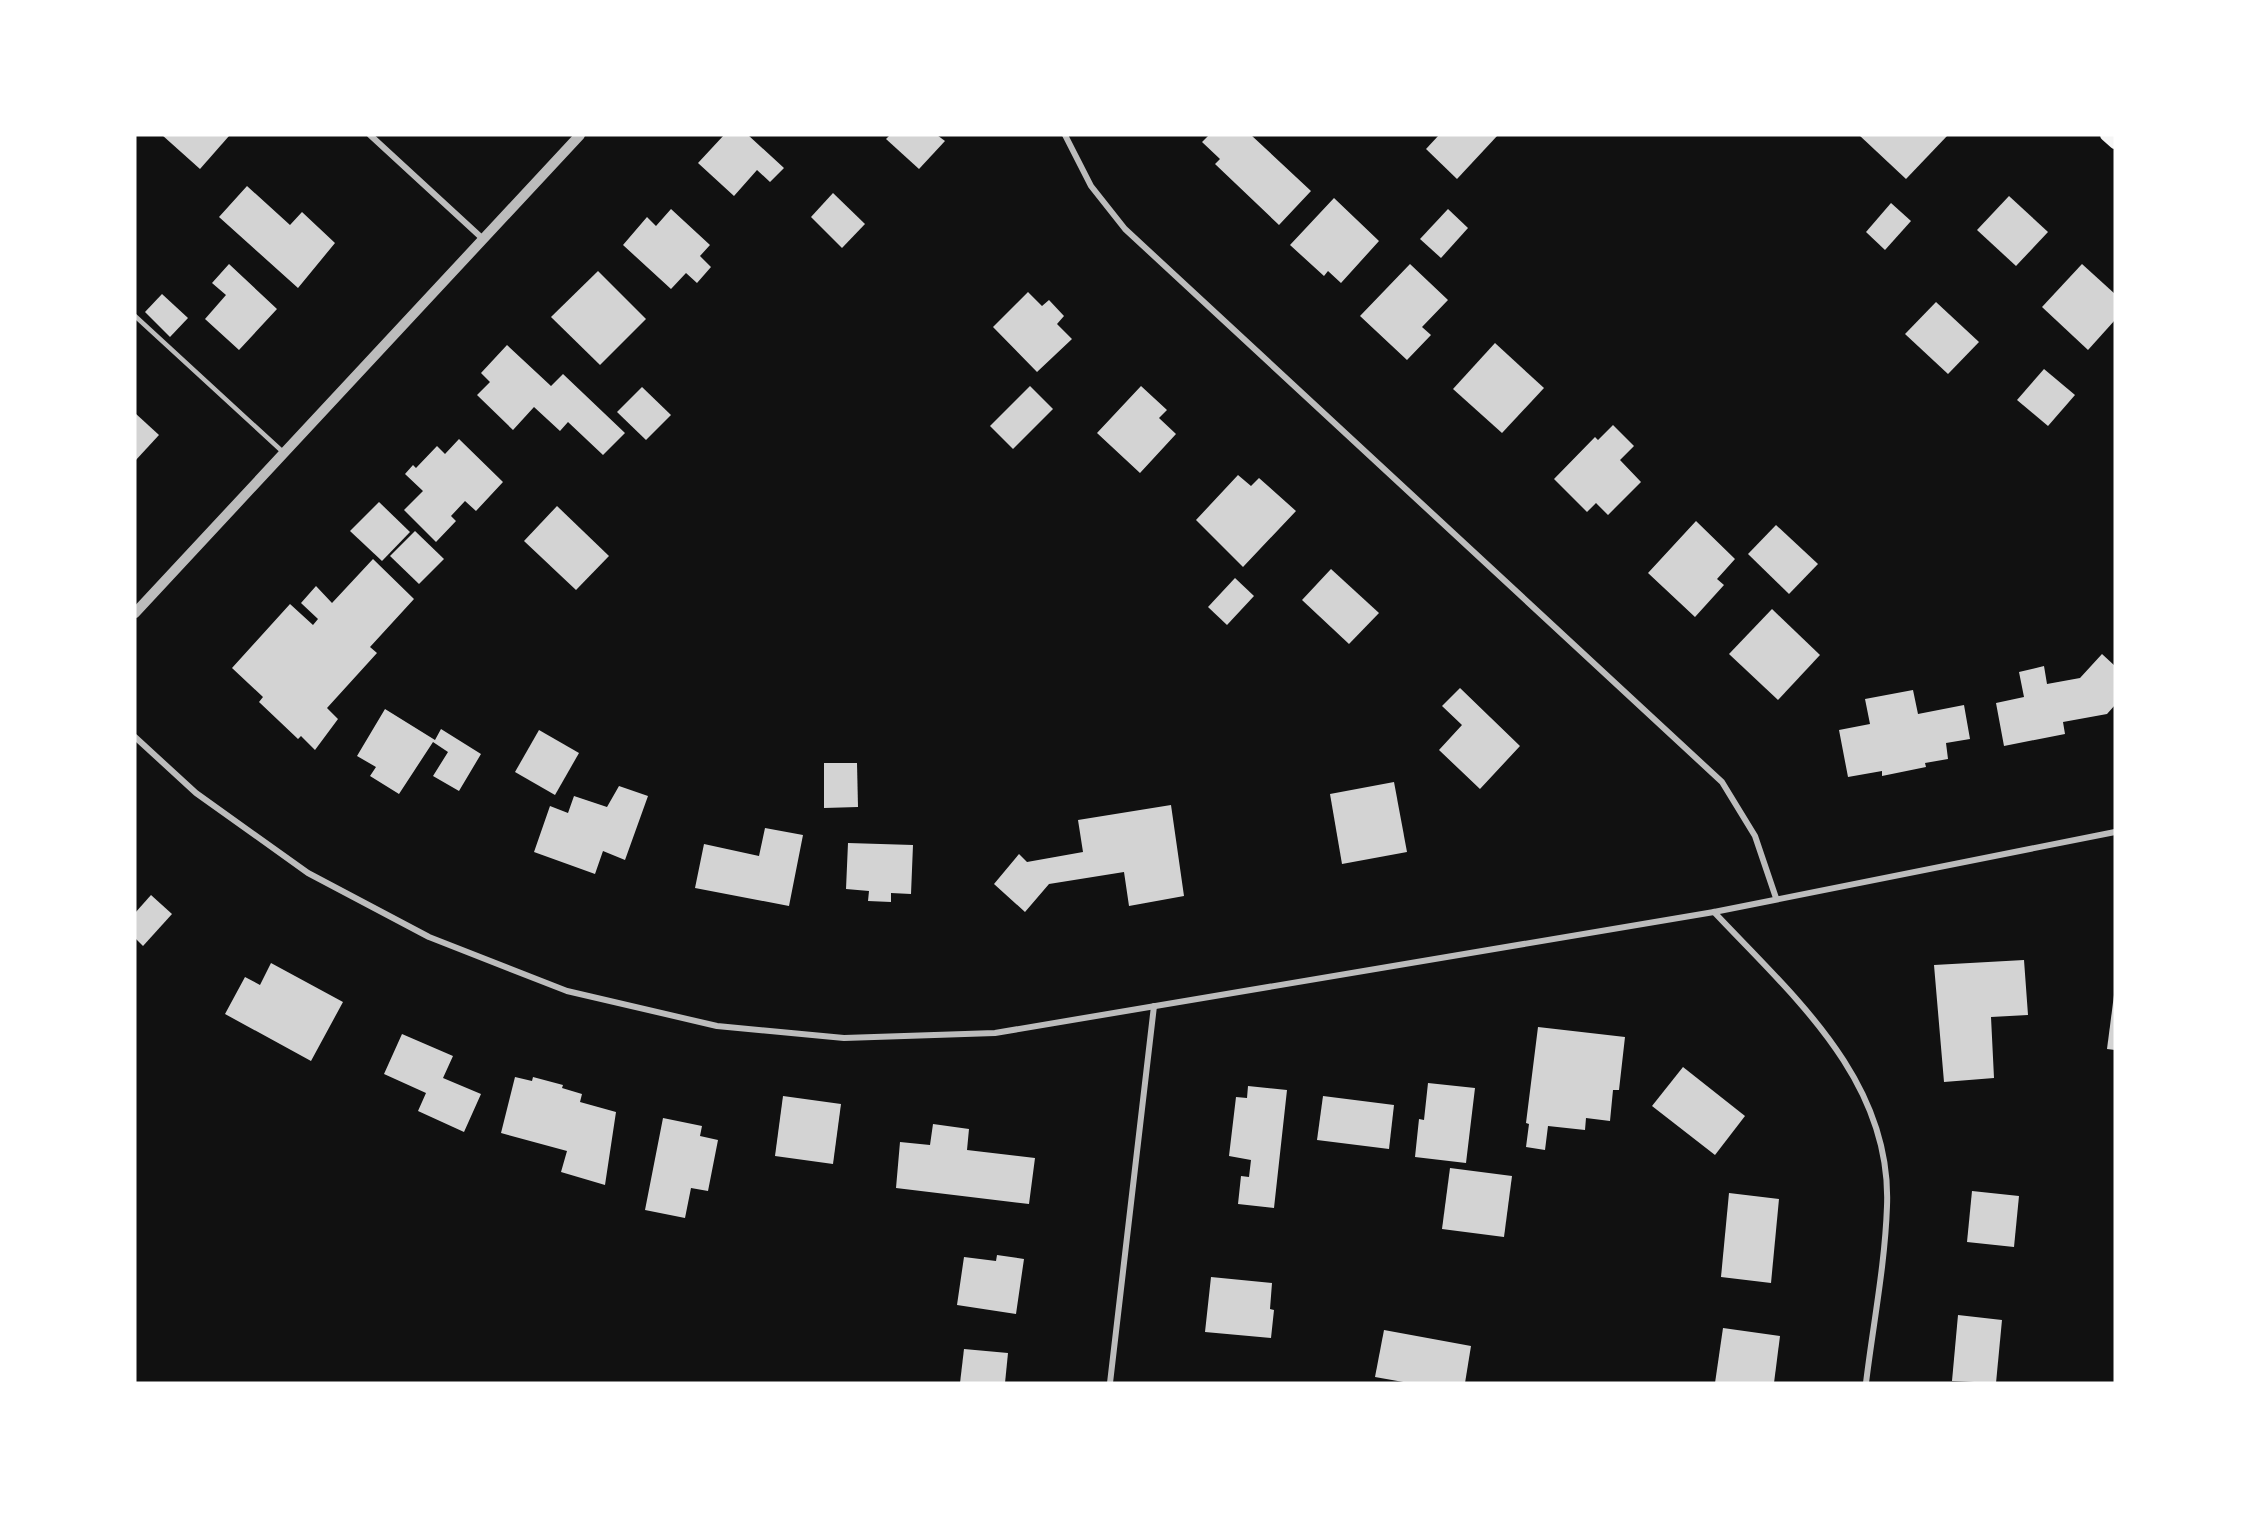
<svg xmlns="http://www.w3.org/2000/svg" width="2250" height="1518" viewBox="0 0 2250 1518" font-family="Quicksand,sans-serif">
  <rect width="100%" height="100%" fill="#111"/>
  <g fill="#d3d3d3">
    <polygon points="162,135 228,135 229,136 200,169"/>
    <polygon points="724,135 748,135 784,168 770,182 757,170 734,196 698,163"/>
    <polygon points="890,135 937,135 945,141 919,169 886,139"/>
    <polygon points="1209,135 1251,135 1311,191 1279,225 1215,164 1220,159 1202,142"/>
    <polygon points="1439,135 1498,135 1457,179 1426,149"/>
    <polygon points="1859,135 1948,135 1906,179"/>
    <polygon points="247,186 290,225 302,212 335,243 298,288 219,217"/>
    <polygon points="833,193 865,224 842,248 811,217"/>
    <polygon points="2009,196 2048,232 2016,266 1977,230"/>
    <polygon points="1334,198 1379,241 1341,283 1328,271 1324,276 1290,245"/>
    <polygon points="1891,203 1911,221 1885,250 1866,232"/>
    <polygon points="671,209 710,245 700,256 711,267 697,283 686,273 671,289 623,245 647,217 656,226"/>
    <polygon points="1448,209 1468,228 1441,258 1420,239"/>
    <polygon points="229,264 277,309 239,350 205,319 226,295 212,283"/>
    <polygon points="1410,264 1448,300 1422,327 1431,335 1407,360 1360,316"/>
    <polygon points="2082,264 2115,294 2115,320 2088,350 2042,307"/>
    <polygon points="598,271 646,319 600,365 551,317"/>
    <polygon points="1028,292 1042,306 1049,300 1064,316 1057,324 1072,339 1037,372 993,327"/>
    <polygon points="162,294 188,318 170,337 145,312"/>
    <polygon points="1936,302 1979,342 1948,374 1905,334"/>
    <polygon points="1495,343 1544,388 1502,433 1453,389"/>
    <polygon points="507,345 551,386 563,374 625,433 603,455 568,422 560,431 534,407 513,430 477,395 490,382 481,373"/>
    <polygon points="2044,369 2075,395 2048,426 2017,400"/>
    <polygon points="1030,386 1053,409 1013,449 990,426"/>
    <polygon points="1141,386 1167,410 1159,418 1176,434 1140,473 1097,433"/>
    <polygon points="642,387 671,415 646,440 617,412"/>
    <polygon points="135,413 159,435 135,461"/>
    <polygon points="1613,425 1634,446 1620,460 1641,482 1608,515 1596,503 1587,512 1554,479 1595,437 1598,440"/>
    <polygon points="459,439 503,482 476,511 465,501 451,516 456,521 436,542 404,510 423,491 405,474 413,465 416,468 437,446 445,454"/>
    <polygon points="1238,475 1251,486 1259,478 1296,511 1243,567 1196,520"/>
    <polygon points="379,502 410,532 382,561 350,531"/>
    <polygon points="557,506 609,556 576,590 524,541"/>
    <polygon points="1696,521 1735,559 1717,579 1724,585 1695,617 1648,573"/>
    <polygon points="1776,525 1818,564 1789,594 1748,554"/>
    <polygon points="415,531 444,559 419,584 390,556"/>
    <polygon points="373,559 414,599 370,647 377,653 327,708 338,719 315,750 301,736 298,739 259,702 263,697 232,668 290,604 313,625 318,619 301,603 316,586 332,603"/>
    <polygon points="1331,569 1379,613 1349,644 1302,600"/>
    <polygon points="1235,578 1254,596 1227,625 1208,607"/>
    <polygon points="1772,609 1820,655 1778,700 1729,654"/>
    <polygon points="2102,654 2115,666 2115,705 2107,714 2063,722 2065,734 2004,746 1996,703 2024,697 2019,672 2044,666 2047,684 2080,678"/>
    <polygon points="1460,688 1520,746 1480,789 1439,750 1462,725 1442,706"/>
    <polygon points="1913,690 1918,714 1964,705 1970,739 1946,743 1948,759 1925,763 1926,767 1882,776 1882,771 1848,777 1839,730 1870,724 1865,699"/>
    <polygon points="385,709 435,740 441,729 481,754 459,791 433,776 448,752 433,742 399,794 370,776 376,767 357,756"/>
    <polygon points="539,730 579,753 555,795 515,772"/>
    <polygon points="824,763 857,763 858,807 824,808"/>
    <polygon points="1394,782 1407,852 1342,864 1330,794"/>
    <polygon points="619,786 648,796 625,860 603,851 595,874 534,852 550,806 568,813 574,796 607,807"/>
    <polygon points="1171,805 1184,896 1129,906 1124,872 1049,884 1025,912 994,884 1019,854 1027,862 1083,852 1078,820"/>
    <polygon points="765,828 803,835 789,906 695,888 704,844 759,856"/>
    <polygon points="848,843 913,845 911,894 891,893 891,902 868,901 869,891 846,889"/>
    <polygon points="151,895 172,914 143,946 135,938 135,913"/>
    <polygon points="2024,960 2028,1015 1991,1017 1994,1078 1944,1082 1934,965"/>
    <polygon points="271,963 343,1002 311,1061 225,1014 245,977 260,985"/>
    <polygon points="2114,995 2115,995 2115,1050 2107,1049"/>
    <polygon points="1538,1027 1625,1037 1619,1090 1613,1090 1610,1121 1586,1118 1585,1130 1548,1126 1545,1150 1526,1147 1529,1124 1526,1123"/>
    <polygon points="402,1034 453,1056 443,1078 481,1094 464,1132 418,1111 426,1093 384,1074"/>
    <polygon points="1683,1067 1745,1116 1715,1155 1652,1106"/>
    <polygon points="515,1077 532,1081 533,1077 563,1085 562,1088 582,1094 580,1102 616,1112 605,1185 561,1172 567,1151 501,1133"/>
    <polygon points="1428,1083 1475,1088 1466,1163 1415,1157 1419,1119 1424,1120"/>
    <polygon points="1248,1086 1287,1090 1274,1208 1238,1204 1241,1176 1249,1177 1251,1160 1229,1156 1236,1097 1247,1098"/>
    <polygon points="783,1096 841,1104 833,1164 775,1156"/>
    <polygon points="1323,1096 1394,1105 1389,1149 1317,1140"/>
    <polygon points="663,1118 702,1126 700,1136 718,1140 708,1191 691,1188 685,1218 645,1210"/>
    <polygon points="933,1124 969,1129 967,1150 1035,1158 1029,1204 896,1188 900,1142 930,1145"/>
    <polygon points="1450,1168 1512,1176 1504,1237 1442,1229"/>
    <polygon points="1972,1191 2019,1196 2014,1247 1967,1242"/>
    <polygon points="1729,1193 1779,1199 1771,1283 1721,1277"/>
    <polygon points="997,1255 1024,1259 1016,1314 957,1305 964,1257 996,1261"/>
    <polygon points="1211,1277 1272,1283 1270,1309 1274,1310 1271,1338 1205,1332"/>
    <polygon points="1958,1315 2002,1320 1996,1383 1952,1381"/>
    <polygon points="1723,1328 1780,1336 1774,1383 1715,1383"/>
    <polygon points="1384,1330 1471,1346 1465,1383 1409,1383 1375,1377"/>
    <polygon points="964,1349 1008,1353 1005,1383 960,1383"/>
  </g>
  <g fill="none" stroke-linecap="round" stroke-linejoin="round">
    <polyline stroke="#bcbcbc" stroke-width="4.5" points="135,316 283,452"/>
    <g stroke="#bcbcbc" stroke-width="6">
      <polyline points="370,135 483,239"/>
      <polyline points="1065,135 1091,186 1125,229 1722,782 1755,836 1776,898"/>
      <polyline points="135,737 196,793 308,873 429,937 567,991 717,1026 844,1038 995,1033 1714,912 2115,832"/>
      <path d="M1714,912C1792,995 1892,1080 1887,1206C1885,1265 1873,1325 1866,1383"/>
      <polyline points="1110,1383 1154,1006"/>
    </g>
    <polyline stroke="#bcbcbc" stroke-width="10" points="135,613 580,135"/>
    <polyline stroke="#f5f5f5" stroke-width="12" points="2106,135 2115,143"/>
  </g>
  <rect width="2250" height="1518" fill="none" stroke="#ffffff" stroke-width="273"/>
</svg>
